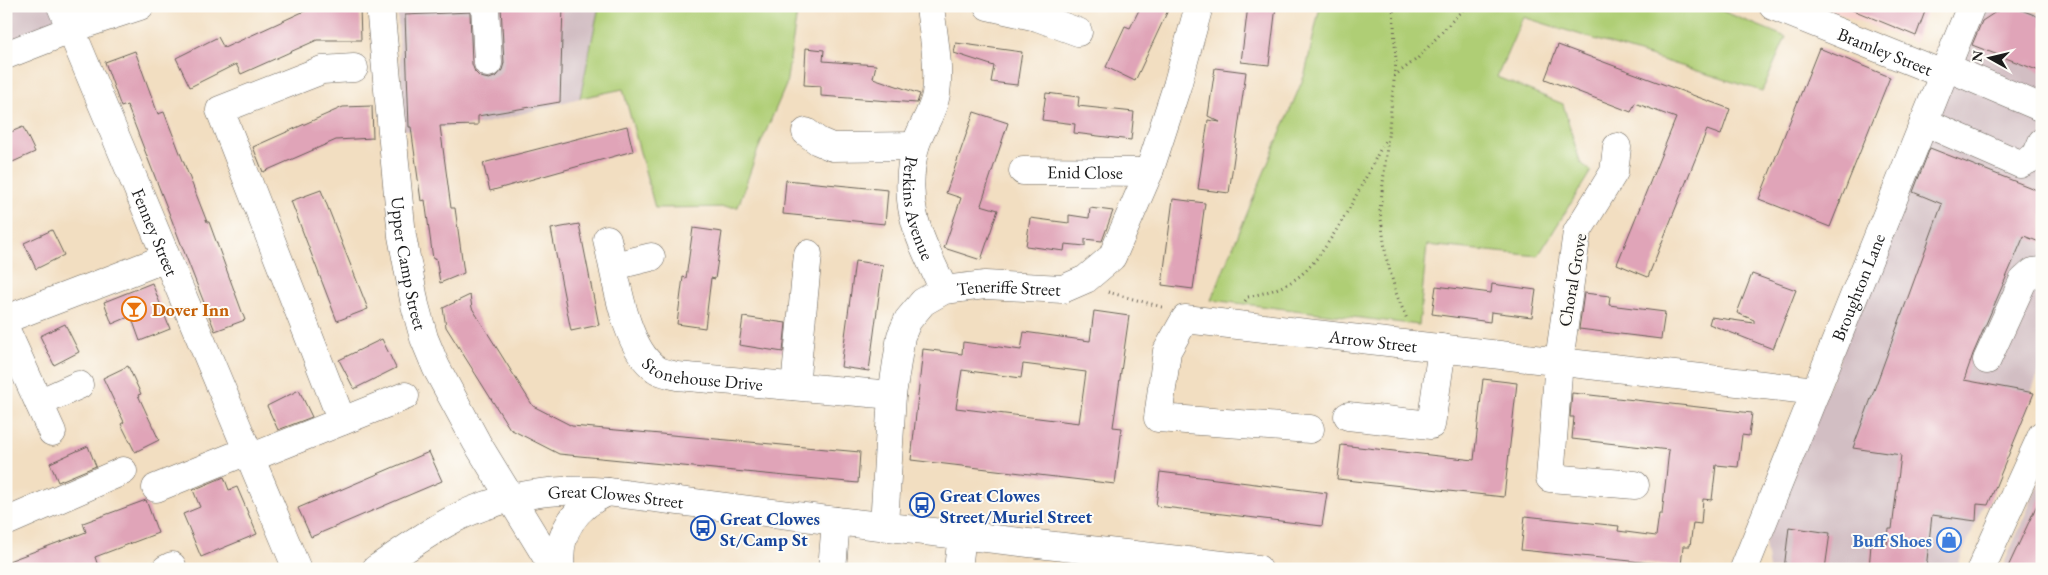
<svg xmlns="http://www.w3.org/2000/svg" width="2048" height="575" viewBox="0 0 2048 575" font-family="'EB Garamond',serif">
  <rect width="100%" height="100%" fill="#fdfcf7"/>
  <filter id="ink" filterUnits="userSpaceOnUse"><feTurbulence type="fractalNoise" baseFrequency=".02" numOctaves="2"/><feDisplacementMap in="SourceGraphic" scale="10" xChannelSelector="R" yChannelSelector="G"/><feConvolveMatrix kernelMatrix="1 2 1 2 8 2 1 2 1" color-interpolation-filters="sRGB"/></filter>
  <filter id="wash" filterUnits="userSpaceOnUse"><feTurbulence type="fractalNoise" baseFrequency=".0096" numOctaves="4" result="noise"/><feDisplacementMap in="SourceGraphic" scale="20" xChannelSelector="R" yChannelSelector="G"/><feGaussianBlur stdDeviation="1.12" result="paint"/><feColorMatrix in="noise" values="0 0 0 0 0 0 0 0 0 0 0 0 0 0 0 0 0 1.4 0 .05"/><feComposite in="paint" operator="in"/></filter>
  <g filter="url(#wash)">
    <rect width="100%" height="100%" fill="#f2dec1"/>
    <polygon fill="#f7d0cd" points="1820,6 1930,6 1915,43"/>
    <g fill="#d2bec3">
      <polygon points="6,6 118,6 6,48"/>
      <polygon points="397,6 599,6 580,98 479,125 404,130"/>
      <polygon points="1992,6 2021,6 2042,15 2042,366 1956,569 1769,569 1765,543 1978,15"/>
      <polygon points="2042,476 2042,569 2002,569"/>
    </g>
    <g fill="#afce75" stroke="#667548">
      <polygon points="599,6 798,6 786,85 757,152 738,207 655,208 623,89 580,98"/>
      <polygon points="1320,6 1710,6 1786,37 1762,91 1523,17 1497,77 1563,104 1580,162 1591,171 1538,256 1427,245 1419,325 1211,300 1305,74"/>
    </g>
    <g id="blocks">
      <g fill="#e0a4b8" fill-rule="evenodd">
        <polygon points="501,6 563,6 560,102 478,116 478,125 440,126 451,208 455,208 464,273 440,283 436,258 433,259 425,200 421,201 411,127 409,127 405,15 470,12 472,64 475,72 480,77 489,79 497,76 502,70 504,63"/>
        <polygon points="1141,6 1170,6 1135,81 1106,67 1125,26 1130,28"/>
        <polygon points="1248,6 1276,6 1269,65 1241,62"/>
        <polygon points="1843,6 1927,6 1916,36"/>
        <polygon points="2005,6 2011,6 2042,18 2042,72 1972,45 1982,21"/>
        <polygon points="360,7 361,40 317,40 241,74 236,64 190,87 176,58 218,37 224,48 309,9"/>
        <polygon points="956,43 1022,52 1017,85 991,82 994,66 954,53"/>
        <polygon points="1558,45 1730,109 1721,135 1707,130 1648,277 1617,264 1676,118 1635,103 1631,112 1545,79"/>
        <polygon points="806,48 824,50 823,61 876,65 873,78 920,94 917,103 821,96 821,86 804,85"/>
        <polygon points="1819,48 1890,77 1830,227 1759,199"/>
        <polygon points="135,51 158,114 164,112 207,222 209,222 245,320 215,331 127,105 121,107 105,62"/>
        <polygon points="1215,68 1246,72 1229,193 1198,189 1208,120 1220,122 1208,116"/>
        <polygon points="1046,93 1079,97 1078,106 1134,112 1131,140 1074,133 1075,124 1042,120"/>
        <polygon points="372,106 373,138 336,140 263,172 253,147 343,107"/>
        <polygon points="974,112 1008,123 981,205 998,210 981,260 944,248 961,198 946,193"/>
        <polygon points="627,126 633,151 490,191 483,163"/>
        <polygon points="23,127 35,152 6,165 6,134"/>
        <polygon points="1930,148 2042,192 2042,243 2024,236 1973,354 1964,380 2034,393 1988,505 1977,504 1976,521 1932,515 1926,569 1869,569 1871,544 1887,545 1889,529 1892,529 1901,455 1853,448 1942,204 1913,192"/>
        <polygon points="786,180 888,190 885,224 783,214"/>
        <polygon points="321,190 368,309 337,321 291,201"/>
        <polygon points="1173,199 1205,203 1193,289 1162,285"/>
        <polygon points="1090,208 1113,211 1102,241 1085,239 1085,246 1065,244 1064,251 1026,246 1030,218 1069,223 1069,215 1089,218"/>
        <polygon points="579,224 599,325 571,331 551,229"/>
        <polygon points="693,228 722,232 715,279 711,278 705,328 677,324 683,277 686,278"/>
        <polygon points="52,230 64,255 36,269 24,243"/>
        <polygon points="855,261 883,265 869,371 841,367"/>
        <polygon points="1752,274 1796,290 1773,349 1709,324 1711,317 1754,323 1754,320 1737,313"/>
        <polygon points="152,283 170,329 140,341 131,316 112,324 104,302"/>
        <polygon points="1492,284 1536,290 1532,317 1491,312 1490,322 1432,314 1436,286 1491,293"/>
        <polygon points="1584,293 1610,296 1609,305 1665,312 1661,339 1579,329"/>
        <polygon points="470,295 472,308 533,406 572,426 860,452 858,483 559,454 510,429 446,327 443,308"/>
        <path d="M1094,311L1129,316L1113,427L1122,428L1115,484L911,460L923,349L962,354L963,342L1021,350L1024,332L1090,341ZM1023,364L1086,372L1079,423L956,408L962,370L1021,378Z"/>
        <polygon points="743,317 786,323 783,352 739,345"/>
        <polygon points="65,324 79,352 54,365 40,336"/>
        <polygon points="382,339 396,368 354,389 339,360"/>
        <polygon points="128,366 141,394 138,395 159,440 135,452 121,424 124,422 103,378"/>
        <polygon points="1483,379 1517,383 1504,497 1337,479 1341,445 1474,460"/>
        <polygon points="299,390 312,417 278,430 267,406"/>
        <polygon points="1572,393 1752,413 1749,436 1742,435 1738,467 1716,465 1712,500 1703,499 1701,524 1693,523 1690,546 1683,546 1681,566 1521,550 1525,516 1619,526 1618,531 1656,536 1659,514 1662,514 1669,450 1572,439 1574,417 1570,417"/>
        <polygon points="88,446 96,466 58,482 50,463"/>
        <polygon points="429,452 442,481 311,537 298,508"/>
        <polygon points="1160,472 1327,493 1322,526 1156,506"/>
        <polygon points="224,477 229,490 237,487 257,534 201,557 183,514 200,507 193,490"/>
        <polygon points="2042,494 2042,569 2007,569"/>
        <polygon points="146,500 158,533 95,557 99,569 6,569 6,562 86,532 83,523"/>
        <polygon points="1789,527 1830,533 1825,569 1784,569"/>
      </g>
    </g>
  </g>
  <g filter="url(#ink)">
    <use href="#blocks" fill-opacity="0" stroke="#676056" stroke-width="1"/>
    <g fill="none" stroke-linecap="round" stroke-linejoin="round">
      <defs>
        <g id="minor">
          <path id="s1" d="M61,6L297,569"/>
          <polyline points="485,6 488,63"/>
          <path id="s2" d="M930,6C933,35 940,65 936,94C933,113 920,129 915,147C901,208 920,238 944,290"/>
          <polyline points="988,6 1037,17 1078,32"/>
          <path id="s3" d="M1773,6L1943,74"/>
          <polyline points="6,55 88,23 140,6"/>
          <polyline points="1946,67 2042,108"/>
          <polyline points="1924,122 2020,164 2036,156 2042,142"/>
          <polyline points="806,132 818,141 832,147 915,146"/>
          <polyline points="1617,147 1614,172 1577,232 1559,361 1550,478 1635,485"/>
          <path id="s4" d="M1023,171L1149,172"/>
          <path id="s5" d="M607,239C616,276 624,347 656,369C661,373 671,374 677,376L892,395"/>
          <polyline points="614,266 651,257"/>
          <polyline points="89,288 166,258"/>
          <polyline points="6,319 82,290"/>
          <polyline points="6,330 52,432"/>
          <polyline points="1987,360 2023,281 2033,272 2042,271"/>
          <polyline points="795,386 808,254"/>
          <polyline points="39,403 79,385"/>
          <polyline points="1348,416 1431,425 1442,348"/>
          <polyline points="342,421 220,110 322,70 354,68"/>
          <path id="s6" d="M1310,429L1158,418L1167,351L1185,319L1816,391"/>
          <polyline points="250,458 405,396"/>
          <polyline points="156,488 247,451"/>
          <polyline points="6,522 123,471"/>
          <path id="s7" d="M884,525L892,395L901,336L908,320L923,302L944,290L985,285L1063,289L1086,279L1112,257L1149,172L1177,86L1199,6"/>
          <polyline points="166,569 172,566"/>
          <polyline points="832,569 836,521"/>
          <polyline points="958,569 962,535"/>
          <path id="s8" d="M1744,569L1971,6"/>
          <polyline points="1981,569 2042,435"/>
        </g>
        <g id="major">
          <path id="s9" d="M380,6L402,236L415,305L424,338L436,367L477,443L554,569"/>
          <path id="s10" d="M376,569C403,551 429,531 458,517C503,495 557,487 608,492L836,521L1258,569"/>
          <path d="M561,569C556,532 576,506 608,492"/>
        </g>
      </defs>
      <use href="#minor" stroke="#676056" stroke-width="29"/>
      <use href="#major" stroke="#676056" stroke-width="29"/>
      <g stroke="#676056" stroke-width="3" stroke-dasharray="1 4" stroke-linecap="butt">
        <polyline points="1393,6 1396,62 1380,211 1386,257 1397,296 1407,319"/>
        <polyline points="1394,76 1417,59 1466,6"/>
        <polyline points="1108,292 1162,307"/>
        <path d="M1245,301L1248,297C1264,293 1280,289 1294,280C1328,259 1366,175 1386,139"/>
      </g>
      <use href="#minor" stroke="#fff" stroke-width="28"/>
      <use href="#major" stroke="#fff" stroke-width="28"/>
    </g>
  </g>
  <defs>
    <symbol id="bar-ring" viewBox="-11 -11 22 22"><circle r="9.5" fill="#fdfcf7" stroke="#e8710a" stroke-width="1.5"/><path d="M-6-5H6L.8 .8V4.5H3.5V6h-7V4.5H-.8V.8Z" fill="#e8710a"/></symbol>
    <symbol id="bus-ring" viewBox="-11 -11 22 22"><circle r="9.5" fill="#fdfcf7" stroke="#1a4fb4" stroke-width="1.5"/><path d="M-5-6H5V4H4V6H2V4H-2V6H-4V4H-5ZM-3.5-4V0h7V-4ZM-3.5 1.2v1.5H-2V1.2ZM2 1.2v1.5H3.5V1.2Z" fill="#1a4fb4"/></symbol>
    <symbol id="shop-ring" viewBox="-11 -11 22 22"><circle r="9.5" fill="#fdfcf7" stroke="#3f7fe0" stroke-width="1.5"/><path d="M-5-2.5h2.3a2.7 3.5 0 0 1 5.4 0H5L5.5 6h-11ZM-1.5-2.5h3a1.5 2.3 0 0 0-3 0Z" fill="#3f7fe0"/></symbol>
  </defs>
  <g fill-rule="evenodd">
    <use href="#bar-ring" x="120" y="295" width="28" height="28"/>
    <use href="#bus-ring" x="908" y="491" width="28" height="28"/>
    <use href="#bus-ring" x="689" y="514" width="28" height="28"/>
    <use href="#shop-ring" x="1935" y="526" width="28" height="28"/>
  </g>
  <g text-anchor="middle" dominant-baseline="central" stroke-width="4" stroke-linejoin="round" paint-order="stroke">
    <g font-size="18" fill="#1c1c1c" stroke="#fdfcf7">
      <text stroke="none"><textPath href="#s3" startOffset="121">Bramley Street</textPath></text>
      <text stroke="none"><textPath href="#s4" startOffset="62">Enid Close</textPath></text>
      <text stroke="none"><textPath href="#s2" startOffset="208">Perkins Avenue</textPath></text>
      <text stroke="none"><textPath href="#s1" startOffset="245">Fenney Street</textPath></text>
      <text stroke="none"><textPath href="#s9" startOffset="259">Upper Camp Street</textPath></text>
      <text transform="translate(1572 280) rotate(-80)">Choral Grove</text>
      <text stroke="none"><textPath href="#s7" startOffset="320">Teneriffe Street</textPath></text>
      <text stroke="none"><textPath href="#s8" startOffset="304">Broughton Lane</textPath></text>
      <text stroke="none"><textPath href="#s6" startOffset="446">Arrow Street</textPath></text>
      <text stroke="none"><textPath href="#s5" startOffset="189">Stonehouse Drive</textPath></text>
      <text stroke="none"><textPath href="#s10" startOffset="259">Great Clowes Street</textPath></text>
    </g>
    <g font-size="18" font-weight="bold" fill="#c56008" stroke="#fdfcf7" text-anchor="start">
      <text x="152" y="309">Dover Inn</text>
    </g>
    <g font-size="18" font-weight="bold" fill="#164399" stroke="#fdfcf7" text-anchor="start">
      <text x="940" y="495">Great Clowes<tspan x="940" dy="21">Street/Muriel Street</tspan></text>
      <text x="720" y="518">Great Clowes<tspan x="720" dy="21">St/Camp St</tspan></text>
    </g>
    <g font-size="18" font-weight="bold" fill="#366cbe" stroke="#fdfcf7" text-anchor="end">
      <text x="1932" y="540">Buff Shoes</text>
    </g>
  </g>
  <rect width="2048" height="575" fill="none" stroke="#fdfcf7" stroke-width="25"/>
  <g transform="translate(1990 58) rotate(278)" stroke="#fdfcf7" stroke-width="4" paint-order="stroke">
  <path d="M0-4L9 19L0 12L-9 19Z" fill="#1c1c1c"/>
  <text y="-8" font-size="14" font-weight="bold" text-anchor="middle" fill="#1c1c1c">N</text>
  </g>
</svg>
